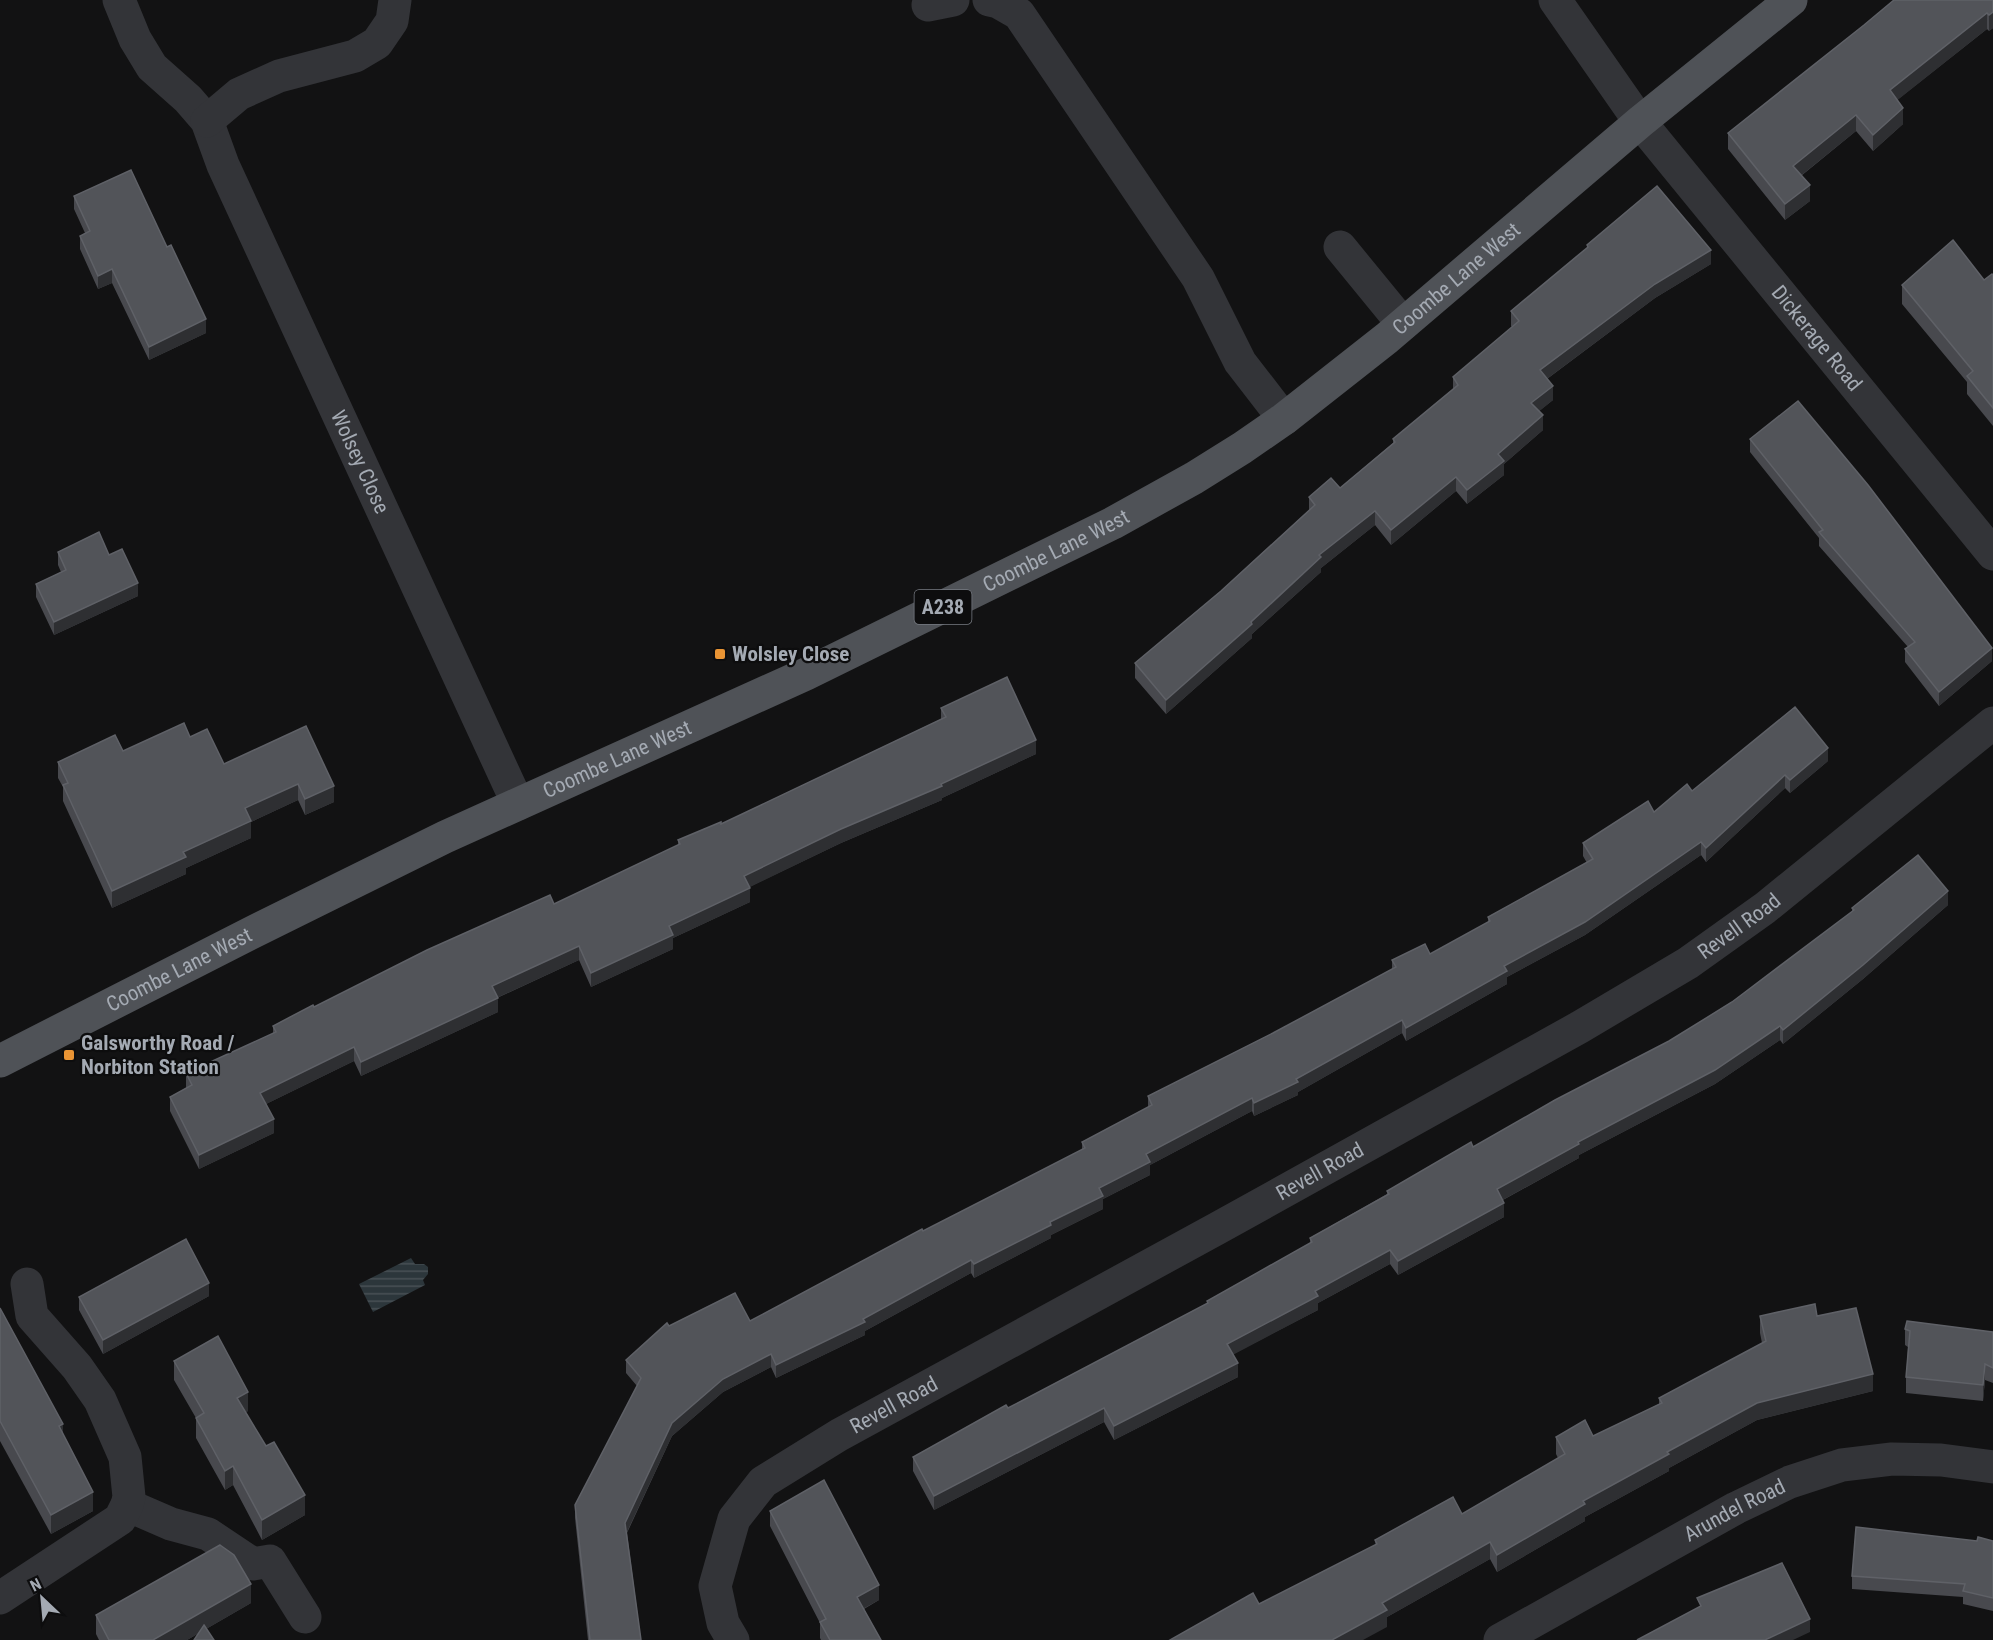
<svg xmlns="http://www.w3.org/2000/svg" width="1993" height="1640" viewBox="0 0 1993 1640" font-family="'Roboto Condensed',sans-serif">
  <defs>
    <pattern id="water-rules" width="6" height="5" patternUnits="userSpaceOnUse" patternTransform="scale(1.5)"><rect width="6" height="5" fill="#2c363b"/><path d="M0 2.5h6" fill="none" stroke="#485055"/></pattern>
  </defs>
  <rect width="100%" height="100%" fill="#121213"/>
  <polygon fill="url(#water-rules)" points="411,1258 415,1264 424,1264 428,1267 428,1274 423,1280 425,1285 373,1312 359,1284"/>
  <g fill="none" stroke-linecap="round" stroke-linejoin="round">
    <g stroke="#333438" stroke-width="33">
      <path id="s1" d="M119,0L135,39L152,67L188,99L207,121L223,165L518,804"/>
      <polyline points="989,0 998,2 1019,14 1198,278 1240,362 1284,419"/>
      <path id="s2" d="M1555,0L1640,122L1993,554"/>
      <polyline points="928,5 953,0"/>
      <polyline points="207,121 239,94 279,76 355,56 377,43 392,21 395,0"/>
      <polyline points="1340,247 1403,324"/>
      <polyline points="127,1505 171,1524 208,1534 253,1564 270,1561 305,1617"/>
      <polyline points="0,1598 120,1519 127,1505 129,1497 125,1457 100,1400 77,1367 32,1316 27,1284"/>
      <path id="s3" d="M733,1640L723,1623L715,1586L734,1519L763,1482L839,1435L1218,1228L1580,1027L1688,963L1765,908L1993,723"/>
      <path id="s4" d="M1500,1640L1736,1508L1790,1482L1842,1465L1892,1459L1941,1460L1993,1467"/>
    </g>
    <path stroke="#4f5257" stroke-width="33" id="s5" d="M0,1061L255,931L445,837L806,674L1113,523L1194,478L1242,448L1284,419L1387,338L1640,122L1791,0"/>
  </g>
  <g fill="#48494e">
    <polygon points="1993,0 1993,28 1989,31 1987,29 1897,100 1903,124 1873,151 1856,131 1801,176 1810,201 1785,220 1728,149 1728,133"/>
    <polygon points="74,196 206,333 149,360 112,283 98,289 80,249 80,236 85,233 74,209"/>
    <polygon points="1587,245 1711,264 1655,298 1547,379 1553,400 1539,411 1543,430 1504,464 1504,475 1467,504 1456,491 1391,545 1375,525 1321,568 1321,572 1252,634 1252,638 1166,714 1135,678 1135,663 1221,591 1309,510 1309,497 1340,488 1393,443 1393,439 1453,389 1453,377 1512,327 1511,326 1511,311 1587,248"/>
    <polygon points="1993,275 1993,426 1967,394 1967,382 1902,304 1902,285 1984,280"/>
    <polygon points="1750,439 1992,661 1939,706 1905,662 1905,649 1908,647 1819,546 1819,538 1750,452"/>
    <polygon points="58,552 109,555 138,596 54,635 36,597 36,584 61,572 58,565"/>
    <polygon points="941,708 1036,754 942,798 942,800 841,843 749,887 750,902 673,938 673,949 591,987 579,960 497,998 498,1012 361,1076 354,1061 266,1104 274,1133 199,1169 170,1111 170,1097 186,1088 186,1073 273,1034 273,1026 314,1007 554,904 678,845 678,840 721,824 941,719"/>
    <polygon points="306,726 334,802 305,815 298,800 251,822 251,838 186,868 186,874 112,908 63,801 63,787 58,778 58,762 123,751 190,737 224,764"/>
    <polygon points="1828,761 1790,793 1785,788 1706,862 1701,855 1585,935 1507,977 1507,984 1406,1041 1402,1033 1298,1092 1298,1095 1254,1116 1252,1111 1150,1165 1150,1175 1103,1199 1103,1209 1051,1235 1051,1238 974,1278 971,1273 865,1331 865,1335 776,1378 771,1367 723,1392 672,1436 627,1533 641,1640 588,1640 575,1518 575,1505 637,1386 626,1373 626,1360 669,1326 750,1321 923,1231 1082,1150 1082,1142 1148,1107 1148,1096 1273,1033 1392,969 1392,960 1430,954 1488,923 1488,917 1587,863 1583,856 1583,843 1654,812 1692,791"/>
    <polygon points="1948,905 1863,979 1783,1044 1780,1040 1715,1084 1579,1155 1579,1158 1503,1200 1504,1217 1398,1275 1390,1264 1318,1303 1318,1310 1233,1354 1238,1377 1114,1440 1104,1422 934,1510 913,1471 913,1457 1008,1408 1207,1304 1207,1301 1310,1243 1310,1238 1387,1194 1387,1191 1473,1147 1669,1041 1732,1002 1852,912 1852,908"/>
    <polygon points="209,1296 103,1354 79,1310 79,1297"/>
    <polygon points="0,1308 93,1511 51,1534 0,1441"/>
    <polygon points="1760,1316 1817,1316 1873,1391 1757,1420 1669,1468 1669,1471 1585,1517 1585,1521 1497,1572 1490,1559 1387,1617 1387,1627 1375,1540 1462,1514 1558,1458 1556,1454 1556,1437 1593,1436 1659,1404 1659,1398 1762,1343 1760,1333"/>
    <polygon points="1905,1329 1993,1332 1993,1383 1985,1380 1983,1401 1906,1393 1906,1377 1908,1347 1905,1345"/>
    <polygon points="174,1361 248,1411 246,1412 305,1515 262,1540 233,1485 225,1490 196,1438 196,1418 174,1380"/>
    <polygon points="770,1511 879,1600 864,1609 881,1640 821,1640 820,1638 820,1623 770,1526"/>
    <polygon points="1977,1541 1993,1541 1993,1611 1963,1604 1963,1597 1852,1589 1852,1576"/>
    <polygon points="251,1603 187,1640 99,1640 96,1634 96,1615"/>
  </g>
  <g fill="#2e2f32">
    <polygon points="1993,12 1993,28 1989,31 1989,15"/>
    <polygon points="1987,13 1987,29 1890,106 1890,90"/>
    <polygon points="1903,108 1903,124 1873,151 1873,135"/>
    <polygon points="1856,115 1856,131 1793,182 1793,166"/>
    <polygon points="1810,185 1810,201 1785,220 1785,204"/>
    <polygon points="1711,250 1711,264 1655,298 1540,384 1540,370 1655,284"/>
    <polygon points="112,269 112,283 98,289 98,276"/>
    <polygon points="206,319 206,333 149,360 149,347"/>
    <polygon points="1553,386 1553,400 1531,418 1531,403"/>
    <polygon points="1543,415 1543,430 1504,464 1504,475 1467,504 1467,490 1498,454"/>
    <polygon points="1456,477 1456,491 1391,545 1391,530"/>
    <polygon points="1375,511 1375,525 1321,568 1321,572 1252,634 1252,638 1166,714 1166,700 1251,622 1319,555"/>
    <polygon points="138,583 138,596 54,635 54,622"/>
    <polygon points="1992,648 1992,661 1939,706 1939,692"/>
    <polygon points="1036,740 1036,754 942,798 942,800 841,843 744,890 744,876 841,829"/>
    <polygon points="1828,748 1828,761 1790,793 1790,780"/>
    <polygon points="1785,775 1785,788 1706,862 1706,848"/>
    <polygon points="298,784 298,800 251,822 251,838 186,868 186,874 112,908 112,891 183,852 245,808"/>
    <polygon points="334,786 334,802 305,815 305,799"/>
    <polygon points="1701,842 1701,855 1585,935 1507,977 1507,984 1406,1041 1406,1028"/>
    <polygon points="750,888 750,902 673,938 673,949 591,987 591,973 669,926"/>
    <polygon points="1948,891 1948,905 1863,979 1783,1044 1783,1030"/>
    <polygon points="579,946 579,960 492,1000 492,986"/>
    <polygon points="498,998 498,1012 361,1076 361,1062"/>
    <polygon points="1402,1020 1402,1033 1298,1092 1298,1095 1254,1116 1254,1103"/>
    <polygon points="1780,1026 1780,1040 1715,1084 1579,1155 1579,1158 1497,1203 1497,1189"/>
    <polygon points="354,1047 354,1061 260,1107 260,1093"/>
    <polygon points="1252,1098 1252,1111 1150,1165 1150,1175 1103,1199 1103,1209 1051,1235 1051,1238 974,1278 974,1264 1050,1222 1146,1154"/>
    <polygon points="274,1119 274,1133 199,1169 199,1155"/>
    <polygon points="1504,1203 1504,1217 1398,1275 1398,1261"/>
    <polygon points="1390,1250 1390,1264 1318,1303 1318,1310 1227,1358 1227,1344 1315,1291"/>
    <polygon points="971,1260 971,1273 865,1331 865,1335 776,1378 776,1365"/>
    <polygon points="209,1283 209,1296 103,1354 103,1340"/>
    <polygon points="771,1354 771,1367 723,1392 672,1436 625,1536 625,1523 672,1423 723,1379"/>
    <polygon points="1238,1363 1238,1377 1114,1440 1114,1426"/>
    <polygon points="1985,1364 1985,1380 1983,1401 1983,1385"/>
    <polygon points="1873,1374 1873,1391 1757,1420 1669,1468 1669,1471 1585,1517 1585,1521 1497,1572 1497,1555 1583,1501 1667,1452 1757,1403"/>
    <polygon points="248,1392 248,1411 237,1417 237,1398"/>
    <polygon points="1104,1408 1104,1422 934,1510 934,1496"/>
    <polygon points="63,1424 63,1444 59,1426"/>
    <polygon points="233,1466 233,1485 225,1490 225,1471"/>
    <polygon points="93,1492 93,1511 51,1534 51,1515"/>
    <polygon points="305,1495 305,1515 262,1540 262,1520"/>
    <polygon points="1490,1542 1490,1559 1387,1617 1387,1627 1363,1640 1332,1640 1382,1603"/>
    <polygon points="251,1584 251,1603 187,1640 153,1640"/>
    <polygon points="879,1585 879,1600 857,1612 857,1597"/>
    <polygon points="1810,1619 1810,1632 1793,1640 1765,1640"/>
  </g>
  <g fill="#525459" stroke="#5f6167" stroke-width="1.5">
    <polygon points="1894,0 1993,0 1993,12 1989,15 1987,13 1890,90 1903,108 1873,135 1856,115 1793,166 1810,185 1785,204 1728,133 1864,25"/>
    <polygon points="131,170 167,247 171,245 206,319 149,347 112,269 98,276 80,236 90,231 74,196"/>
    <polygon points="1657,186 1711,250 1655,284 1540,370 1553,386 1531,403 1543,415 1498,454 1504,461 1467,490 1456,477 1391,530 1375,511 1319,555 1321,557 1251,622 1252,624 1166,700 1135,663 1221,591 1315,505 1309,497 1331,478 1340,488 1395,442 1393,439 1458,385 1453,377 1519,321 1511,311 1588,247 1587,245"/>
    <polygon points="1953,240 1984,280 1992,274 1993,275 1993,408 1967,376 1973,371 1902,285"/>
    <polygon points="1798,401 1868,485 1992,648 1939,692 1905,649 1915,642 1819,532 1823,530 1750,439"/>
    <polygon points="99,532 109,555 122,549 138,583 54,622 36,584 66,570 58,552"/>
    <polygon points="1007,677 1036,740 941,784 942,786 841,829 744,876 750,888 669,926 673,935 591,973 579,946 492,986 498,998 361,1062 354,1047 260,1093 274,1119 199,1155 170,1097 192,1085 186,1073 276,1032 273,1026 313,1005 314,1007 427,950 550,895 554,904 680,844 678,840 721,822 721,824 946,717 941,708"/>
    <polygon points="1795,707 1828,748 1790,780 1785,775 1706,848 1701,842 1585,922 1504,966 1507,971 1406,1028 1402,1020 1296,1079 1298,1082 1254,1103 1252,1098 1146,1154 1150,1162 1099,1188 1103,1196 1050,1222 1051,1225 974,1264 971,1260 863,1319 865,1322 776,1365 771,1354 723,1379 672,1423 625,1523 641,1640 590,1640 575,1505 641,1378 626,1360 667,1323 669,1326 735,1293 750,1321 922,1229 923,1231 1085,1148 1082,1142 1152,1105 1148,1096 1273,1033 1396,967 1392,960 1425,944 1430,954 1490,921 1488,917 1593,859 1583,843 1648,801 1654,812 1687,784 1692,791"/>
    <polygon points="184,723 190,737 207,729 224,764 306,726 334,786 305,799 298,784 245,808 251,821 183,852 186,857 112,891 63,785 68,783 58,762 115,735 123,751"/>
    <polygon points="1918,855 1948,891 1863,965 1783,1030 1780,1026 1715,1070 1578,1142 1579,1144 1497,1189 1504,1203 1398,1261 1390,1250 1315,1291 1318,1296 1227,1344 1238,1363 1114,1426 1104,1408 934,1496 913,1457 1006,1405 1008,1408 1208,1303 1207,1301 1312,1242 1310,1238 1389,1194 1387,1191 1471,1142 1473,1147 1555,1100 1669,1041 1732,1002 1854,910 1852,908"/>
    <polygon points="186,1239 209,1283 103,1340 79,1297"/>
    <polygon points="1815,1304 1817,1316 1856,1308 1873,1374 1757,1403 1667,1452 1669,1454 1583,1501 1585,1504 1497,1555 1490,1542 1382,1603 1387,1610 1332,1640 1170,1640 1253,1593 1259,1604 1377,1544 1375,1540 1453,1497 1462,1514 1565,1454 1556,1437 1585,1420 1593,1436 1662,1403 1659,1398 1766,1341 1760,1316"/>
    <polygon points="0,1308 63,1424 59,1426 93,1492 51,1515 0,1421"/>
    <polygon points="1907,1321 1993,1332 1993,1368 1985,1364 1983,1385 1906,1377 1910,1331 1905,1329"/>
    <polygon points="218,1336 248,1392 237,1398 266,1446 274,1442 305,1495 262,1520 233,1466 225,1471 196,1418 204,1413 174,1361"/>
    <polygon points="824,1480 879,1585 857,1597 881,1640 830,1640 820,1622 826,1619 770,1511"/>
    <polygon points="1856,1527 1977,1541 1978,1537 1993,1541 1993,1598 1963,1591 1965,1584 1852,1576"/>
    <polygon points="220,1545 234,1555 251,1584 153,1640 109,1640 96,1615"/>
    <polygon points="1782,1563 1810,1619 1765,1640 1637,1640 1701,1606 1697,1598"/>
    <polygon points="204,1625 214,1640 194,1640"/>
  </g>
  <g fill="#e99434" stroke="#0d0d0e" stroke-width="2">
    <rect x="714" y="648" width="12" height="12" rx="3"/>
    <rect x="63" y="1049" width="12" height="12" rx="3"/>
  </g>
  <g text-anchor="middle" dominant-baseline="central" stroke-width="4.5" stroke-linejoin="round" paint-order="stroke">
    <rect fill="#0d0d0e" stroke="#777b82" stroke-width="1.5" x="914.5" y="590" width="57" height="34" rx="4.5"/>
    <g font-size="20" font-weight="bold" fill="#a4aab3">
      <text x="943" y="607">A238</text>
    </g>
    <g font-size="21" fill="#a4aab3" stroke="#0d0d0e">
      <text stroke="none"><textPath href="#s5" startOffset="1659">Coombe Lane West</textPath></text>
      <text stroke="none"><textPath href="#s2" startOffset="428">Dickerage Road</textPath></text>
      <text stroke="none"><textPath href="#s1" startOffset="526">Wolsey Close</textPath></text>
      <text stroke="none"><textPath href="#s5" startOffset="1173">Coombe Lane West</textPath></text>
      <text stroke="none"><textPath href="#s5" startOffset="687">Coombe Lane West</textPath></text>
      <text stroke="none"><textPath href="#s3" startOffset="1298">Revell Road</textPath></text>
      <text stroke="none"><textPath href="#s5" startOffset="201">Coombe Lane West</textPath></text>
      <text stroke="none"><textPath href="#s3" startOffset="812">Revell Road</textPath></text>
      <text stroke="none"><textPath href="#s3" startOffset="326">Revell Road</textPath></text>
      <text stroke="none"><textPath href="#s4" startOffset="268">Arundel Road</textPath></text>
    </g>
    <g font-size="21" font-weight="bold" fill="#a4aab3" stroke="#0d0d0e" text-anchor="start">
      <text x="732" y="654">Wolsley Close</text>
      <text x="81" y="1043">Galsworthy Road /<tspan x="81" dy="24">Norbiton Station</tspan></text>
    </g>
  </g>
  <g transform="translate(42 1598) rotate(334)" stroke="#0d0d0e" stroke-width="4.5" paint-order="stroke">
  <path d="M0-4.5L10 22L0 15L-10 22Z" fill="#a4aab3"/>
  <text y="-9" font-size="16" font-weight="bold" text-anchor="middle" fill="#a4aab3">N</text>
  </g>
</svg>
